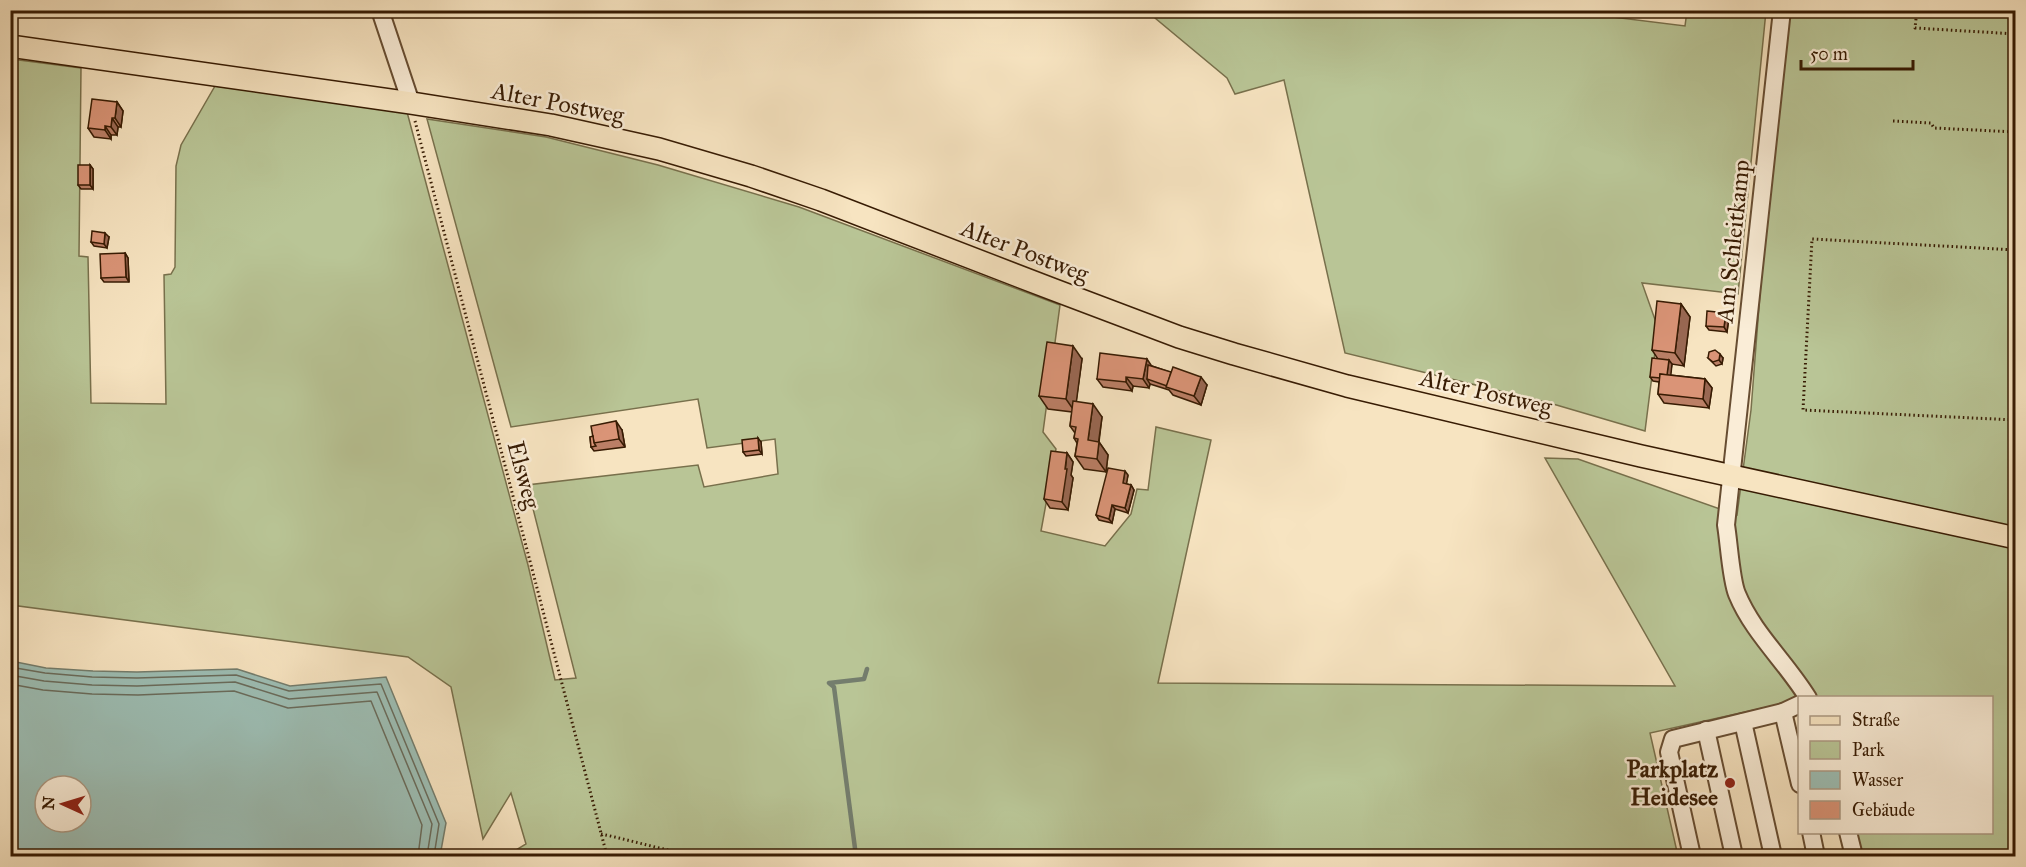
<svg xmlns="http://www.w3.org/2000/svg" width="2026" height="867" viewBox="0 0 2026 867" font-family="'IM FELL Great Primer',serif">
  <rect width="100%" height="100%" fill="#f7e4c1"/>
  <filter id="stains"><feTurbulence type="fractalNoise" baseFrequency=".00333" numOctaves="4"/><feColorMatrix values="0 0 0 0 .2 0 0 0 0 .09 0 0 0 0 .02 0 0 0 .5 -.17"/></filter>
  <radialGradient id="worn" r=".72"><stop offset=".6" stop-color="#630" stop-opacity="0"/><stop offset="1" stop-color="#630" stop-opacity=".3"/></radialGradient>
  <g fill="#b9c596" stroke="#78704c" stroke-width="1.5">
    <polygon points="1556,10 1685,26 1687,11 1766,11 1738,294 1642,283 1658,328 1645,431 1553,404 1345,353 1284,80 1235,94 1227,78 1155,18 1151,11"/>
    <polygon points="1790,11 2015,11 2015,856 1846,856 1840,833 1992,832 1992,698 1800,698 1799,700 1650,733 1678,856 506,856 526,844 511,793 483,839 451,687 408,657 11,605 11,59 81,68 79,256 88,257 91,403 166,404 164,275 171,274 175,267 176,166 181,145 215,86 407,112 528,565 555,680 576,678 527,485 698,465 704,487 778,474 775,439 707,448 698,399 511,427 427,119 546,137 658,165 799,207 1060,305 1043,432 1056,449 1041,531 1105,546 1131,514 1137,489 1148,490 1156,427 1211,440 1158,683 1675,686 1545,458 1578,459 1737,515 1751,410 1763,255"/>
  </g>
  <path fill="#9dbeb4" stroke="#747d6d" stroke-width="1.5" fill-rule="evenodd" d="M11,661L46,668L93,671L137,672L237,669L290,686L386,677L446,823L440,856H11ZM45,786H81V822H45Z"/>
  <g fill="none" stroke-linecap="round" stroke-linejoin="round">
    <g stroke="#6a6c5c" stroke-width="1.5">
      <polyline points="10,667 45,673 92,677 137,678 236,675 289,691 381,684 439,824 434,856"/>
      <polyline points="10,675 44,681 92,685 137,686 235,682 289,699 377,692 432,824 427,856"/>
      <polyline points="10,684 43,690 92,694 138,695 234,691 288,708 371,701 422,825 418,856"/>
    </g>
    <polyline stroke="#747d6d" stroke-width="4.5" points="856,856 834,687 829,683 864,679 867,669"/>
    <defs>
      <g id="minor">
        <polyline points="380,10 411,103"/>
        <path d="M1782,10L1726,525C1729,543 1731,580 1737,594C1753,633 1786,662 1808,698"/>
        <polyline points="1783,712 1800,784"/>
        <polyline points="1743,722 1773,856"/>
        <polyline points="1706,730 1734,856"/>
        <polyline points="1811,832 1816,856"/>
        <polyline points="1848,832 1854,856"/>
        <polyline points="1692,856 1669,752 1673,739 1783,712 1800,704"/>
      </g>
      <polyline id="major" points="10,46 411,103 551,125 659,149 751,176 821,200 1052,289 1179,337 1234,354 1347,386 1641,456 2016,538"/>
    </defs>
    <use href="#minor" stroke="#674d32" stroke-width="20"/>
    <use href="#major" stroke="#371b03" stroke-width="24"/>
    <g stroke="#371b03" stroke-width="3" stroke-dasharray="1.5 3" stroke-linecap="butt">
      <polyline points="1917,10 1915,28 2016,34"/>
      <polyline points="415,121 607,856"/>
      <polyline points="1893,121 1931,123 1934,128 2016,132"/>
      <polyline points="2016,250 1812,239 1803,410 2016,420"/>
      <path d="M601,834C635,841 668,852 703,856"/>
      <polyline points="771,856 789,856"/>
    </g>
    <use href="#minor" stroke="#faedd7" stroke-width="16"/>
    <use href="#major" stroke="#f7e4c1" stroke-width="21"/>
  </g>
  <g fill="#bb7f66" stroke="#371b03" stroke-width="1.5">
    <polygon points="117,102 123,111 121,127 118,127 117,135 111,135 111,139 94,137 88,128"/>
    <polygon points="90,165 93,169 93,189 81,189 78,185"/>
    <polygon points="109,237 107,248 94,246 91,242"/>
    <polygon points="125,253 128,258 129,282 104,282 101,278"/>
    <polygon points="1681,304 1690,317 1684,366 1672,364 1670,375 1705,379 1712,388 1709,408 1664,403 1658,394 1659,382 1653,381 1650,377 1658,359 1652,350"/>
    <polygon points="1729,317 1727,332 1709,330 1706,326"/>
    <polygon points="1708,358 1723,358 1722,364 1716,366"/>
    <polygon points="1082,359 1076,402 1102,417 1099,442 1108,455 1106,472 1084,469 1075,456 1077,443 1074,438 1075,433 1070,426 1072,412 1048,409 1039,396"/>
    <polygon points="1152,366 1207,385 1201,405 1173,395 1169,390 1150,384 1149,388 1133,386 1132,391 1103,387 1097,379"/>
    <polygon points="622,430 625,447 594,451 591,447 590,437"/>
    <polygon points="761,442 762,454 746,456 743,452"/>
    <polygon points="1067,453 1073,462 1071,475 1073,478 1068,510 1050,508 1044,499"/>
    <polygon points="1128,475 1126,484 1131,485 1134,490 1128,513 1115,509 1112,523 1099,520 1096,515"/>
  </g>
  <g fill="#996853" stroke="#371b03" stroke-width="1.5">
    <polygon points="117,102 123,111 121,127 115,118"/>
    <polygon points="112,118 118,127 117,135 111,127"/>
    <polygon points="105,126 111,135 111,139 105,130"/>
    <polygon points="90,165 93,169 93,189 90,185"/>
    <polygon points="105,233 109,237 107,248 104,244"/>
    <polygon points="125,253 128,258 129,282 126,277"/>
    <polygon points="1681,304 1690,317 1684,366 1675,353"/>
    <polygon points="1726,313 1729,317 1727,332 1724,327"/>
    <polygon points="1073,346 1082,359 1075,412 1066,399"/>
    <polygon points="1720,354 1723,358 1722,364 1719,360"/>
    <polygon points="1147,359 1153,368 1147,379 1150,384 1149,388 1143,379"/>
    <polygon points="1669,360 1672,364 1670,383 1666,379"/>
    <polygon points="1126,377 1133,386 1132,391 1126,382"/>
    <polygon points="1201,377 1207,385 1201,405 1194,396"/>
    <polygon points="1705,379 1712,388 1709,408 1703,399"/>
    <polygon points="1093,404 1102,417 1097,453 1088,440"/>
    <polygon points="616,421 622,430 625,447 619,439"/>
    <polygon points="758,438 761,442 762,454 759,450"/>
    <polygon points="1099,442 1108,455 1106,472 1097,459"/>
    <polygon points="1067,453 1073,462 1071,475 1073,478 1068,510 1062,502"/>
    <polygon points="1125,471 1128,475 1126,487 1123,483"/>
    <polygon points="1131,485 1134,490 1128,513 1125,508"/>
    <polygon points="1112,505 1115,509 1112,523 1109,519"/>
  </g>
  <g fill="#da9477" stroke="#371b03" stroke-width="1.5">
    <polygon points="92,99 117,102 115,118 112,118 111,127 105,126 105,130 88,128"/>
    <rect x="78" y="165" width="12" height="20"/>
    <polygon points="92,231 105,233 104,244 91,242"/>
    <polygon points="125,253 126,277 101,278 100,254"/>
    <polygon points="1657,301 1681,304 1675,353 1652,350"/>
    <polygon points="1707,311 1726,313 1724,327 1706,326"/>
    <polygon points="1047,342 1073,346 1066,399 1039,396"/>
    <polygon points="1715,350 1720,354 1719,360 1713,362 1708,358 1709,352"/>
    <polygon points="1100,353 1147,359 1143,379 1126,377 1126,382 1097,379"/>
    <polygon points="1652,358 1669,360 1667,375 1660,374 1660,378 1650,377"/>
    <polygon points="1148,365 1171,372 1167,386 1147,379"/>
    <polygon points="1173,367 1201,377 1194,396 1166,387"/>
    <polygon points="1660,374 1705,379 1703,399 1658,394"/>
    <polygon points="1073,401 1093,404 1088,440 1099,442 1097,459 1075,456 1078,439 1074,438 1076,427 1070,426"/>
    <polygon points="616,421 619,439 594,443 591,426"/>
    <polygon points="593,436 594,443 596,446 591,447 590,437"/>
    <polygon points="758,438 759,450 743,452 742,440"/>
    <polygon points="1051,451 1067,453 1065,469 1067,469 1062,502 1044,499"/>
    <polygon points="1108,468 1125,471 1123,483 1131,485 1125,508 1112,505 1109,519 1096,515"/>
  </g>
  <circle fill="#8f2418" stroke="#faedd7" stroke-width="2" cx="1730" cy="783" r="6"/>
  <g text-anchor="middle" dominant-baseline="central" stroke-width="5" stroke-linejoin="round" paint-order="stroke">
    <g font-size="24" fill="#371b03" stroke="#faedd7">
      <text transform="translate(558 103) rotate(11)">Alter Postweg</text>
      <text transform="translate(1733 241) rotate(-84)">Am Schleitkamp</text>
      <text transform="translate(1025 251) rotate(21)">Alter Postweg</text>
      <text transform="translate(1486 392) rotate(13)">Alter Postweg</text>
      <text transform="translate(524 475) rotate(75)">Elsweg</text>
    </g>
    <g font-size="24" font-weight="bold" fill="#371b03" stroke="#faedd7" text-anchor="end">
      <text x="1718" y="769">Parkplatz<tspan x="1718" dy="28">Heidesee</tspan></text>
    </g>
  </g>
  <rect width="2026" height="867" fill="none" stroke="#f7e4c1" stroke-width="36"/>
  <rect x="12" y="12" width="2002" height="843" fill="none" stroke="#371b03" stroke-width="3"/>
  <rect x="18" y="18" width="1990" height="831" fill="none" stroke="#371b03" stroke-width="1.5"/>
  <rect x="1798" y="696" width="195" height="138" fill="#faedd7" stroke="#ac9982" stroke-width="1.5"/>
  <rect x="1810" y="716" width="30" height="9" fill="#f7e4c1" stroke="#ac9982" stroke-width="1.5"/>
  <text x="1852" y="726" font-size="18" fill="#371b03">Straße</text>
  <rect x="1810" y="741" width="30" height="18" fill="#b9c596" stroke="#ac9982" stroke-width="1.5"/>
  <text x="1852" y="756" font-size="18" fill="#371b03">Park</text>
  <rect x="1810" y="771" width="30" height="18" fill="#9dbeb4" stroke="#ac9982" stroke-width="1.5"/>
  <text x="1852" y="786" font-size="18" fill="#371b03">Wasser</text>
  <rect x="1810" y="801" width="30" height="18" fill="#da9477" stroke="#ac9982" stroke-width="1.5"/>
  <text x="1852" y="816" font-size="18" fill="#371b03">Gebäude</text>
  <g transform="translate(63 804) rotate(274)"><circle r="28" fill="#faedd7" stroke="#ac9982" stroke-width="1.5"/>
  <path d="M0-4.5L10 22L0 15L-10 22Z" fill="#8f2418"/>
  <text y="-9" font-size="16" font-weight="bold" text-anchor="middle" fill="#371b03">N</text>
  </g>
  <path d="M1801 60v9h112v-9" fill="none" stroke="#371b03" stroke-width="3"/>
  <text x="1810" y="60" font-size="18" fill="#371b03" stroke="#faedd7" stroke-width="4.5" paint-order="stroke">50 m</text>
  <rect width="100%" height="100%" filter="url(#stains)"/>
  <rect width="100%" height="100%" fill="url(#worn)"/>
</svg>
